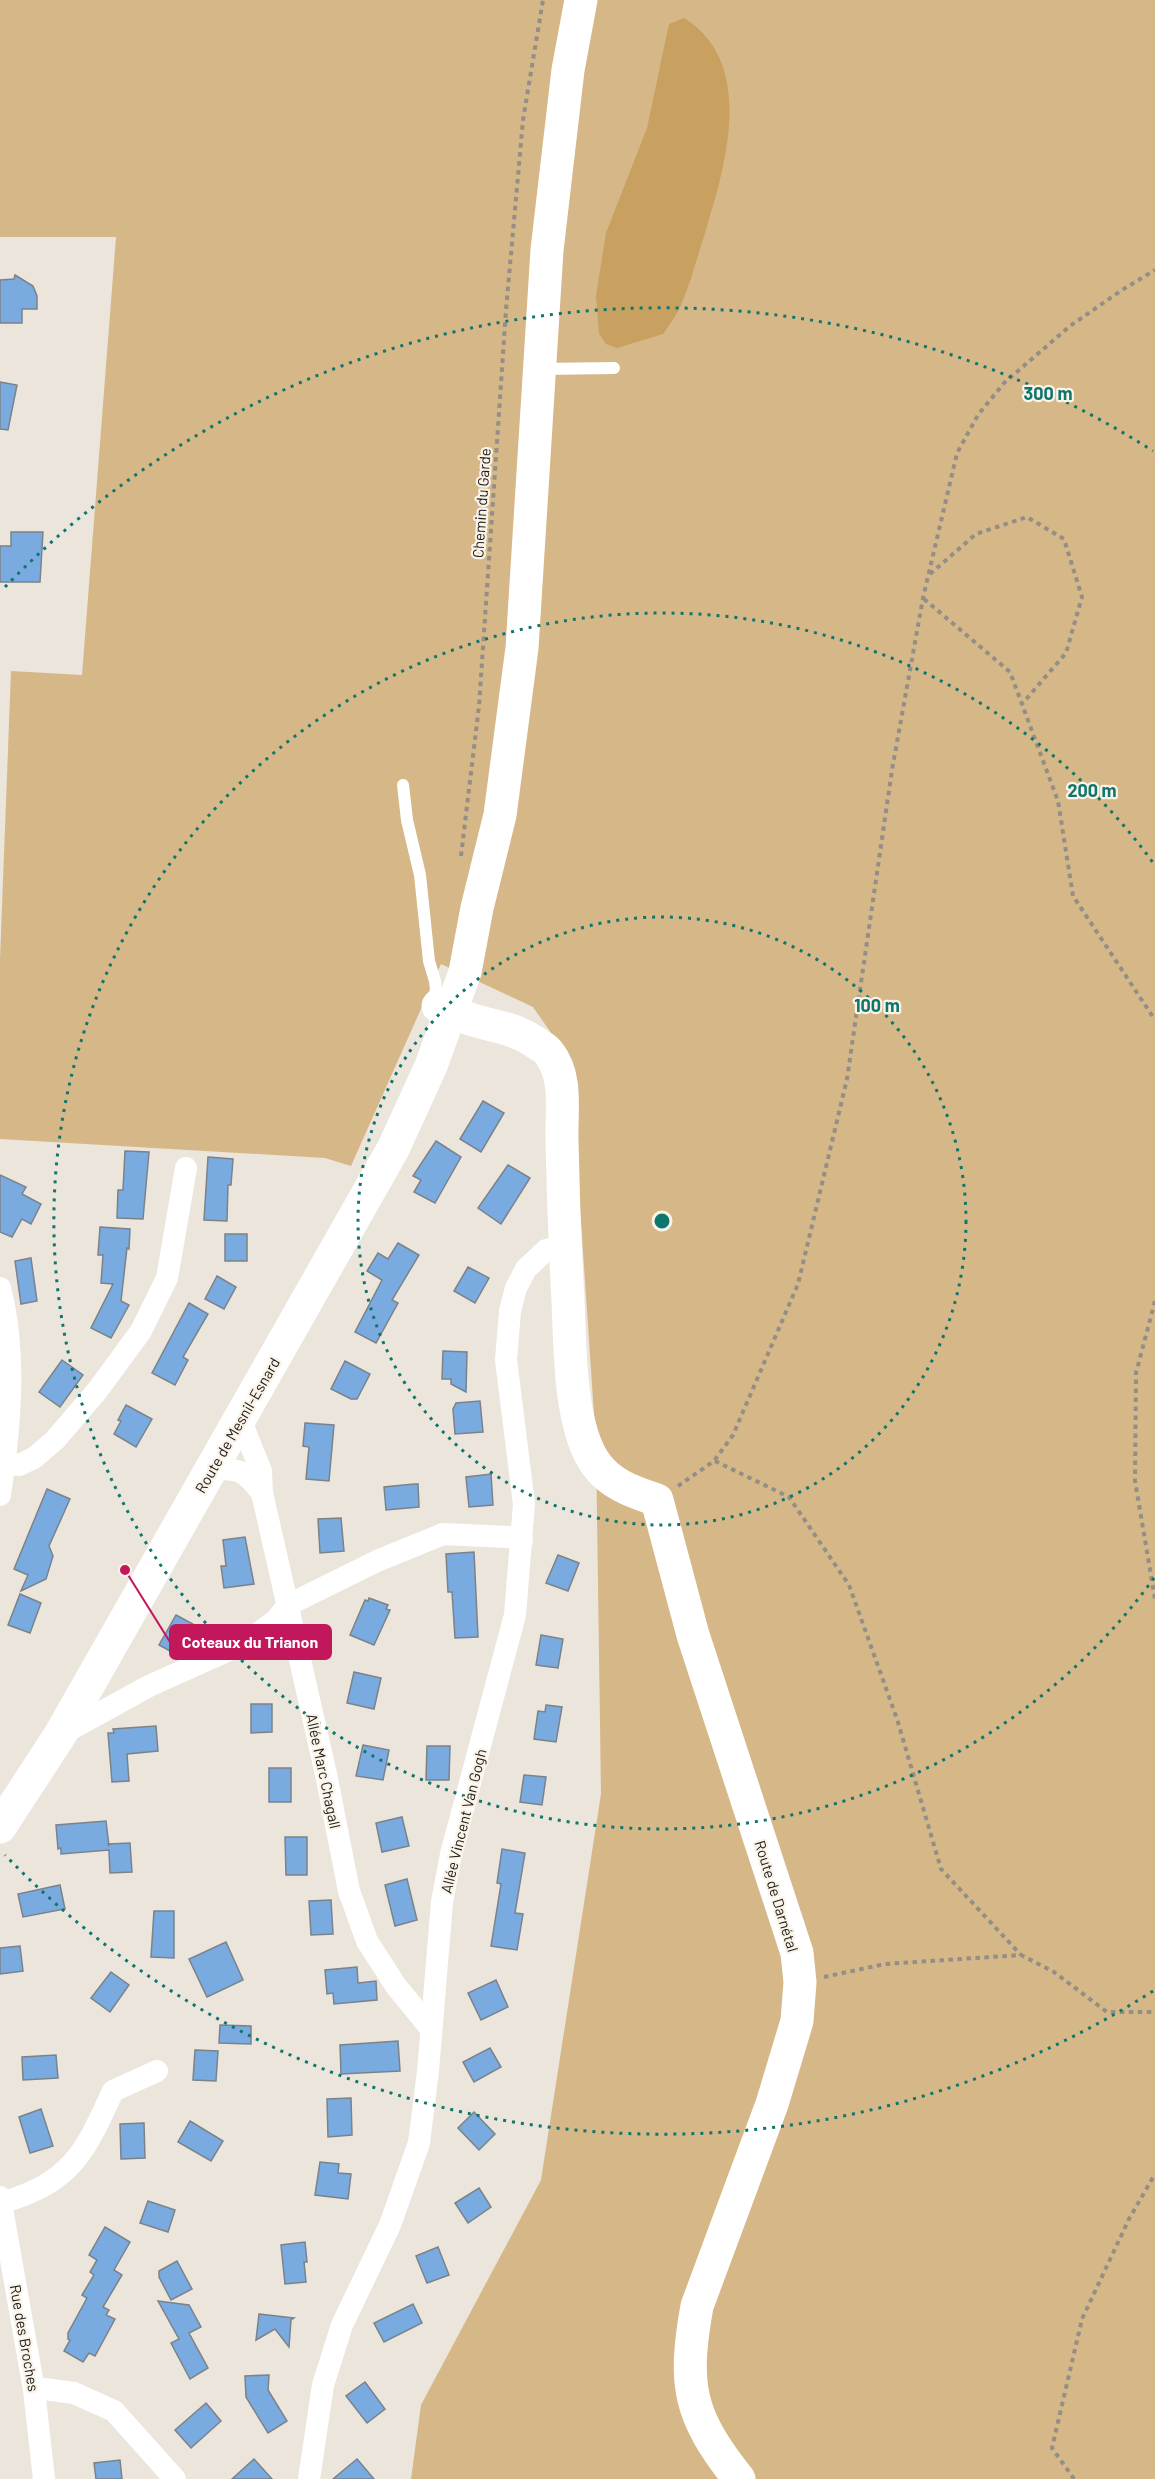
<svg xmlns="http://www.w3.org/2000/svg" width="1155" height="2479" viewBox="0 0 1155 2479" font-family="Barlow,sans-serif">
  <rect width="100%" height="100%" fill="#ece5db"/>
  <polygon fill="#d6b787" points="0,0 1155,0 1155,2479 411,2479 421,2405 541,2180 601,1794 596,1444 570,1060 533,1007 441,964 351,1166 325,1158 0,1139 0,959 11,671 82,675 116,237 0,237"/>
  <path fill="#c8a05f" d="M684,18C757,63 725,167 705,233C697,257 691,283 680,307C676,316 669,325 663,334L617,348L606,344L599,334L596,296L606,233L647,128L669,24Z"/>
  <g fill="#79abe1" stroke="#7a828a" stroke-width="1.5">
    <polygon points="15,275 33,286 37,296 37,309 22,309 22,323 0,323 0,280 14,279"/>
    <polygon points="0,382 17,385 8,430 0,429"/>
    <polygon points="11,532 43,532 40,582 0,582 0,546 11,546"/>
    <polygon points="483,1101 504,1113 481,1152 460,1139"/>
    <polygon points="436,1141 461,1157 435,1203 414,1192 421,1180 413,1176"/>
    <polygon points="125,1151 149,1152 143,1219 117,1218 118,1190 123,1190"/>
    <polygon points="208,1157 233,1159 231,1185 228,1185 227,1221 204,1220"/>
    <polygon points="508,1165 530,1178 501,1224 478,1208"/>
    <polygon points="0,1175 26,1187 22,1194 41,1204 31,1224 22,1219 12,1237 0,1232"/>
    <polygon points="100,1227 130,1229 129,1249 127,1248 121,1301 129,1305 111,1338 91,1328 113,1284 101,1283 103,1255 98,1255"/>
    <rect x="225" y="1234" width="22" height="27"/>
    <polygon points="398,1243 419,1255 392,1300 398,1303 376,1343 355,1332 382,1280 367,1271 378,1253 388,1259"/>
    <polygon points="31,1258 37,1301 21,1304 15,1261"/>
    <polygon points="468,1267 489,1278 475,1303 454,1291"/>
    <polygon points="217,1276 236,1287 224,1309 205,1299"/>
    <polygon points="189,1303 208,1314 183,1357 188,1360 175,1385 152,1373"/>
    <polygon points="443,1351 467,1352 466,1392 451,1384 451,1379 442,1379"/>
    <polygon points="62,1360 83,1375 60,1407 39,1392"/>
    <polygon points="345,1361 370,1374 357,1399 351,1399 331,1389"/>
    <polygon points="480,1401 483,1432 455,1434 453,1409 456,1403"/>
    <polygon points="126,1405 152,1419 136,1447 114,1434 121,1421 118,1420"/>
    <polygon points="305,1423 334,1425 329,1481 306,1479 309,1447 303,1446"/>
    <polygon points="491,1474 493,1505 469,1507 466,1477"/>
    <polygon points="414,1484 418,1484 419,1507 386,1510 384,1487"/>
    <polygon points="47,1489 70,1499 49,1546 53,1556 46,1579 21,1591 28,1575 14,1569"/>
    <polygon points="341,1518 344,1551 320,1553 318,1519"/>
    <polygon points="245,1537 254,1584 224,1588 221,1566 226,1566 223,1540"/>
    <polygon points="474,1552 478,1637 455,1638 452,1592 448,1592 446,1554"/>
    <polygon points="558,1555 579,1563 568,1591 546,1583"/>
    <polygon points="20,1594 41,1603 30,1633 8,1625"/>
    <polygon points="369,1598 388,1605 386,1609 390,1610 374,1645 350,1635 365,1600 368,1601"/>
    <polygon points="176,1615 204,1630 197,1644 188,1640 179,1656 159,1645"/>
    <polygon points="541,1635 563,1639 558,1668 536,1665"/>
    <polygon points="354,1672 381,1678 374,1709 347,1703"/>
    <polygon points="251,1704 272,1704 272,1732 251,1733"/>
    <polygon points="546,1705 562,1707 556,1742 534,1739 538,1711 545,1712"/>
    <polygon points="156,1726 158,1751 127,1754 129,1781 112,1782 108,1733 114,1733 113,1729"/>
    <polygon points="363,1745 389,1750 383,1780 356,1776"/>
    <polygon points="427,1746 450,1746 449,1780 426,1780"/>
    <rect x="269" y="1768" width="22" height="34"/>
    <polygon points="524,1775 546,1777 542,1805 520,1802"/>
    <polygon points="402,1817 409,1846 382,1852 376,1823"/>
    <polygon points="106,1821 109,1846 108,1844 130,1843 132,1872 110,1873 109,1850 61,1854 61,1848 58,1849 56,1825"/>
    <polygon points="285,1837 307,1837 307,1875 286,1875"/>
    <polygon points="502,1849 525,1853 515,1913 523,1914 517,1950 491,1946 501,1884 497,1883"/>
    <polygon points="407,1879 417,1920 395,1926 385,1885"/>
    <polygon points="60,1885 65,1909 23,1917 18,1894"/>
    <polygon points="331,1900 333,1934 311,1935 309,1901"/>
    <polygon points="154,1911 174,1911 174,1958 151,1957"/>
    <polygon points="226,1942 243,1980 207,1997 189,1959"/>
    <polygon points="20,1946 23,1971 0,1974 0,1948"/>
    <polygon points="357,1967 358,1983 376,1981 377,2000 334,2004 333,1993 327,1994 325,1970"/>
    <polygon points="111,1972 129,1985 110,2012 91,1998"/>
    <polygon points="496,1980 508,2007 481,2020 468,1993"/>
    <polygon points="220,2025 251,2026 251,2044 219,2043"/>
    <polygon points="398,2041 400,2071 341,2074 340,2045"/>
    <polygon points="490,2048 501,2067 474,2082 463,2062"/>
    <polygon points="195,2050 218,2051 216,2081 193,2080"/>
    <polygon points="56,2055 58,2078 23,2080 22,2057"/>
    <polygon points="351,2098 352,2135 328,2137 327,2099"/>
    <polygon points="41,2109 53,2146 30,2153 19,2117"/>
    <polygon points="474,2112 495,2134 479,2150 458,2128"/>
    <polygon points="190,2121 223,2141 211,2161 178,2142"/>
    <polygon points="144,2123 145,2158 121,2159 120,2124"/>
    <polygon points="320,2162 339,2164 338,2173 351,2174 348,2199 315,2195"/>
    <polygon points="479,2188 491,2207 468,2223 455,2203"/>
    <polygon points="148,2201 175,2210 168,2232 140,2223"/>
    <polygon points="105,2227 130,2242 114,2270 122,2275 103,2307 109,2310 106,2315 115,2319 95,2356 89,2353 83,2362 64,2351 70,2340 68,2339 68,2333 87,2298 82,2295 94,2275 90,2272 97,2260 89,2255"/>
    <polygon points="305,2242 307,2262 304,2262 306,2282 285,2284 281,2245"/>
    <polygon points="438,2247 449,2275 427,2283 416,2256"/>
    <polygon points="177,2261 192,2289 171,2300 159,2277 159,2271"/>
    <polygon points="158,2301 189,2305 201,2327 189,2333 208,2368 190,2379 171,2343 179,2339"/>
    <polygon points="413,2304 422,2323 384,2342 374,2323"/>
    <polygon points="259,2314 294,2318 291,2320 289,2347 275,2329 256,2340"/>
    <polygon points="269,2375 268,2390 287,2421 268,2433 246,2397 245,2376"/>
    <polygon points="365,2382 385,2409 367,2423 346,2396"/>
    <polygon points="206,2403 221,2421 191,2448 175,2430"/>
    <polygon points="254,2459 272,2479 232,2479"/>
    <polygon points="357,2459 374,2479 333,2479"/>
    <polygon points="120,2460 122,2479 96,2479 94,2463"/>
  </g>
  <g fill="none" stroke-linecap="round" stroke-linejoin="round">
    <g stroke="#938e87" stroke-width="4" stroke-dasharray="4.5 4.5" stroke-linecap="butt">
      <polyline points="930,574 976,534 1027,517 1064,539 1082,597 1066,653 1022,704"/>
      <polyline points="924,599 1010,672 1058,801 1073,896 1155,1020"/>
      <polyline points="461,856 479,706 506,310 523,120 543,0"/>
      <polyline points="1155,1301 1136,1373 1135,1481 1155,1599"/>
      <polyline points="715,1461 789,1497 849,1585 897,1719 941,1869 1021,1955"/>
      <polyline points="678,1486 714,1461 733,1435 798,1284 847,1079 892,770 923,598 957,453 978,415 1004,383 1070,326 1122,290 1155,270"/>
      <polyline points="824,1977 885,1964 1021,1955 1054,1972 1107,2012 1155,2012"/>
      <polyline points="1074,2479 1052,2448 1082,2319 1129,2219 1155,2174"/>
    </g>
    <g stroke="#fff" stroke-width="12">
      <polyline points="541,369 614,368"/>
      <polyline points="403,785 407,820 420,875 429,961 435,981 438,1006"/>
    </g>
    <g stroke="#fff" stroke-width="22">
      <path d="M0,1288C17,1354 10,1428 0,1495"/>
      <polyline points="240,1419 261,1471 262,1493 326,1774 349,1891 367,1941 396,1986 431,2029"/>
      <polyline points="5,1463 19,1465 34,1458 55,1440 97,1391 141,1331 167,1278 186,1168"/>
      <path d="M212,1469C240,1468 245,1471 262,1493"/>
      <polyline points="60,1735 149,1686 245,1643 276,1620 288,1605 377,1561 443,1534 509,1537 522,1541"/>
      <polyline points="0,2197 34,2390 44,2479"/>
      <path d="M1,2203C72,2182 84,2154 113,2091L157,2071"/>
      <polyline points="34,2390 44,2389 74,2393 114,2411 175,2479"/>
      <polyline points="309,2479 323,2385 342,2325 390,2225 419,2143 428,2071 442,1902 451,1854 515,1615 524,1504 506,1360 510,1311 516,1288 526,1269 546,1250 564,1245"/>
    </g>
    <g stroke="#fff" stroke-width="33">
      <path d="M438,1006C447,1010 457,1015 467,1018C492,1027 511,1026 535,1042C540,1046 546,1048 549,1053C568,1077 561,1112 562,1141C563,1194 565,1247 568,1300C570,1345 569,1427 596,1464C611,1485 634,1492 657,1500L693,1635L797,1953L800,1982L797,2021L791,2041L772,2104L697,2306C683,2385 688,2415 739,2479"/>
      <polyline points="0,1827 60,1735 393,1149 431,1066 465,972 477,908 500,815 522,648 547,250 568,70 581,0"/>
    </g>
  </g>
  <g fill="none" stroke="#0f766e" stroke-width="3" stroke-dasharray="3 6">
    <circle cx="662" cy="1221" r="304"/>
    <path d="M1154 1578A608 608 0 1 1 1154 864"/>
    <path d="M1153 1991A913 913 0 0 1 5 1855M5 587A913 913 0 0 1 1153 451"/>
  </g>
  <g text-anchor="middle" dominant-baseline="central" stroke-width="4.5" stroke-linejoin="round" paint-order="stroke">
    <g font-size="15" fill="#1d1a17" stroke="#faf3e8">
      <text transform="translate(481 503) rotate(-86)">Chemin du Garde</text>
      <text transform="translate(237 1425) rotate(-60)">Route de Mesnil-Esnard</text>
      <text transform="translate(324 1771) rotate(78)">Allée Marc Chagall</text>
      <text transform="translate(463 1821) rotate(-76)">Allée Vincent Van Gogh</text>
      <text transform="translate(777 1896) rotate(73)">Route de Darnétal</text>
      <text transform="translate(25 2338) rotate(80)">Rue des Broches</text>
    </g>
  </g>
  <circle cx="662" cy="1221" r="9" fill="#0f766e" stroke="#faf3e8" stroke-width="3"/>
  <g font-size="18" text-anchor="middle" font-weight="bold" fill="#0f766e" stroke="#faf3e8" stroke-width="4.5" stroke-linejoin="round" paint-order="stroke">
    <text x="1048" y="400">300 m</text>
    <text x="1092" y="797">200 m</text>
    <text x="877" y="1012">100 m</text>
  </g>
  <path fill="none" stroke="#c2185b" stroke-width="2" d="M125 1570L170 1642"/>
  <circle fill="#c2185b" stroke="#faf3e8" stroke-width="2" cx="125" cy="1570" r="6"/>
  <rect fill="#c2185b" stroke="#c2185b" stroke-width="2" x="170" y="1625" width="161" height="34" rx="6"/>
  <g font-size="16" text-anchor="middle" font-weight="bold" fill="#fff">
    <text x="250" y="1648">Coteaux du Trianon</text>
  </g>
</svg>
